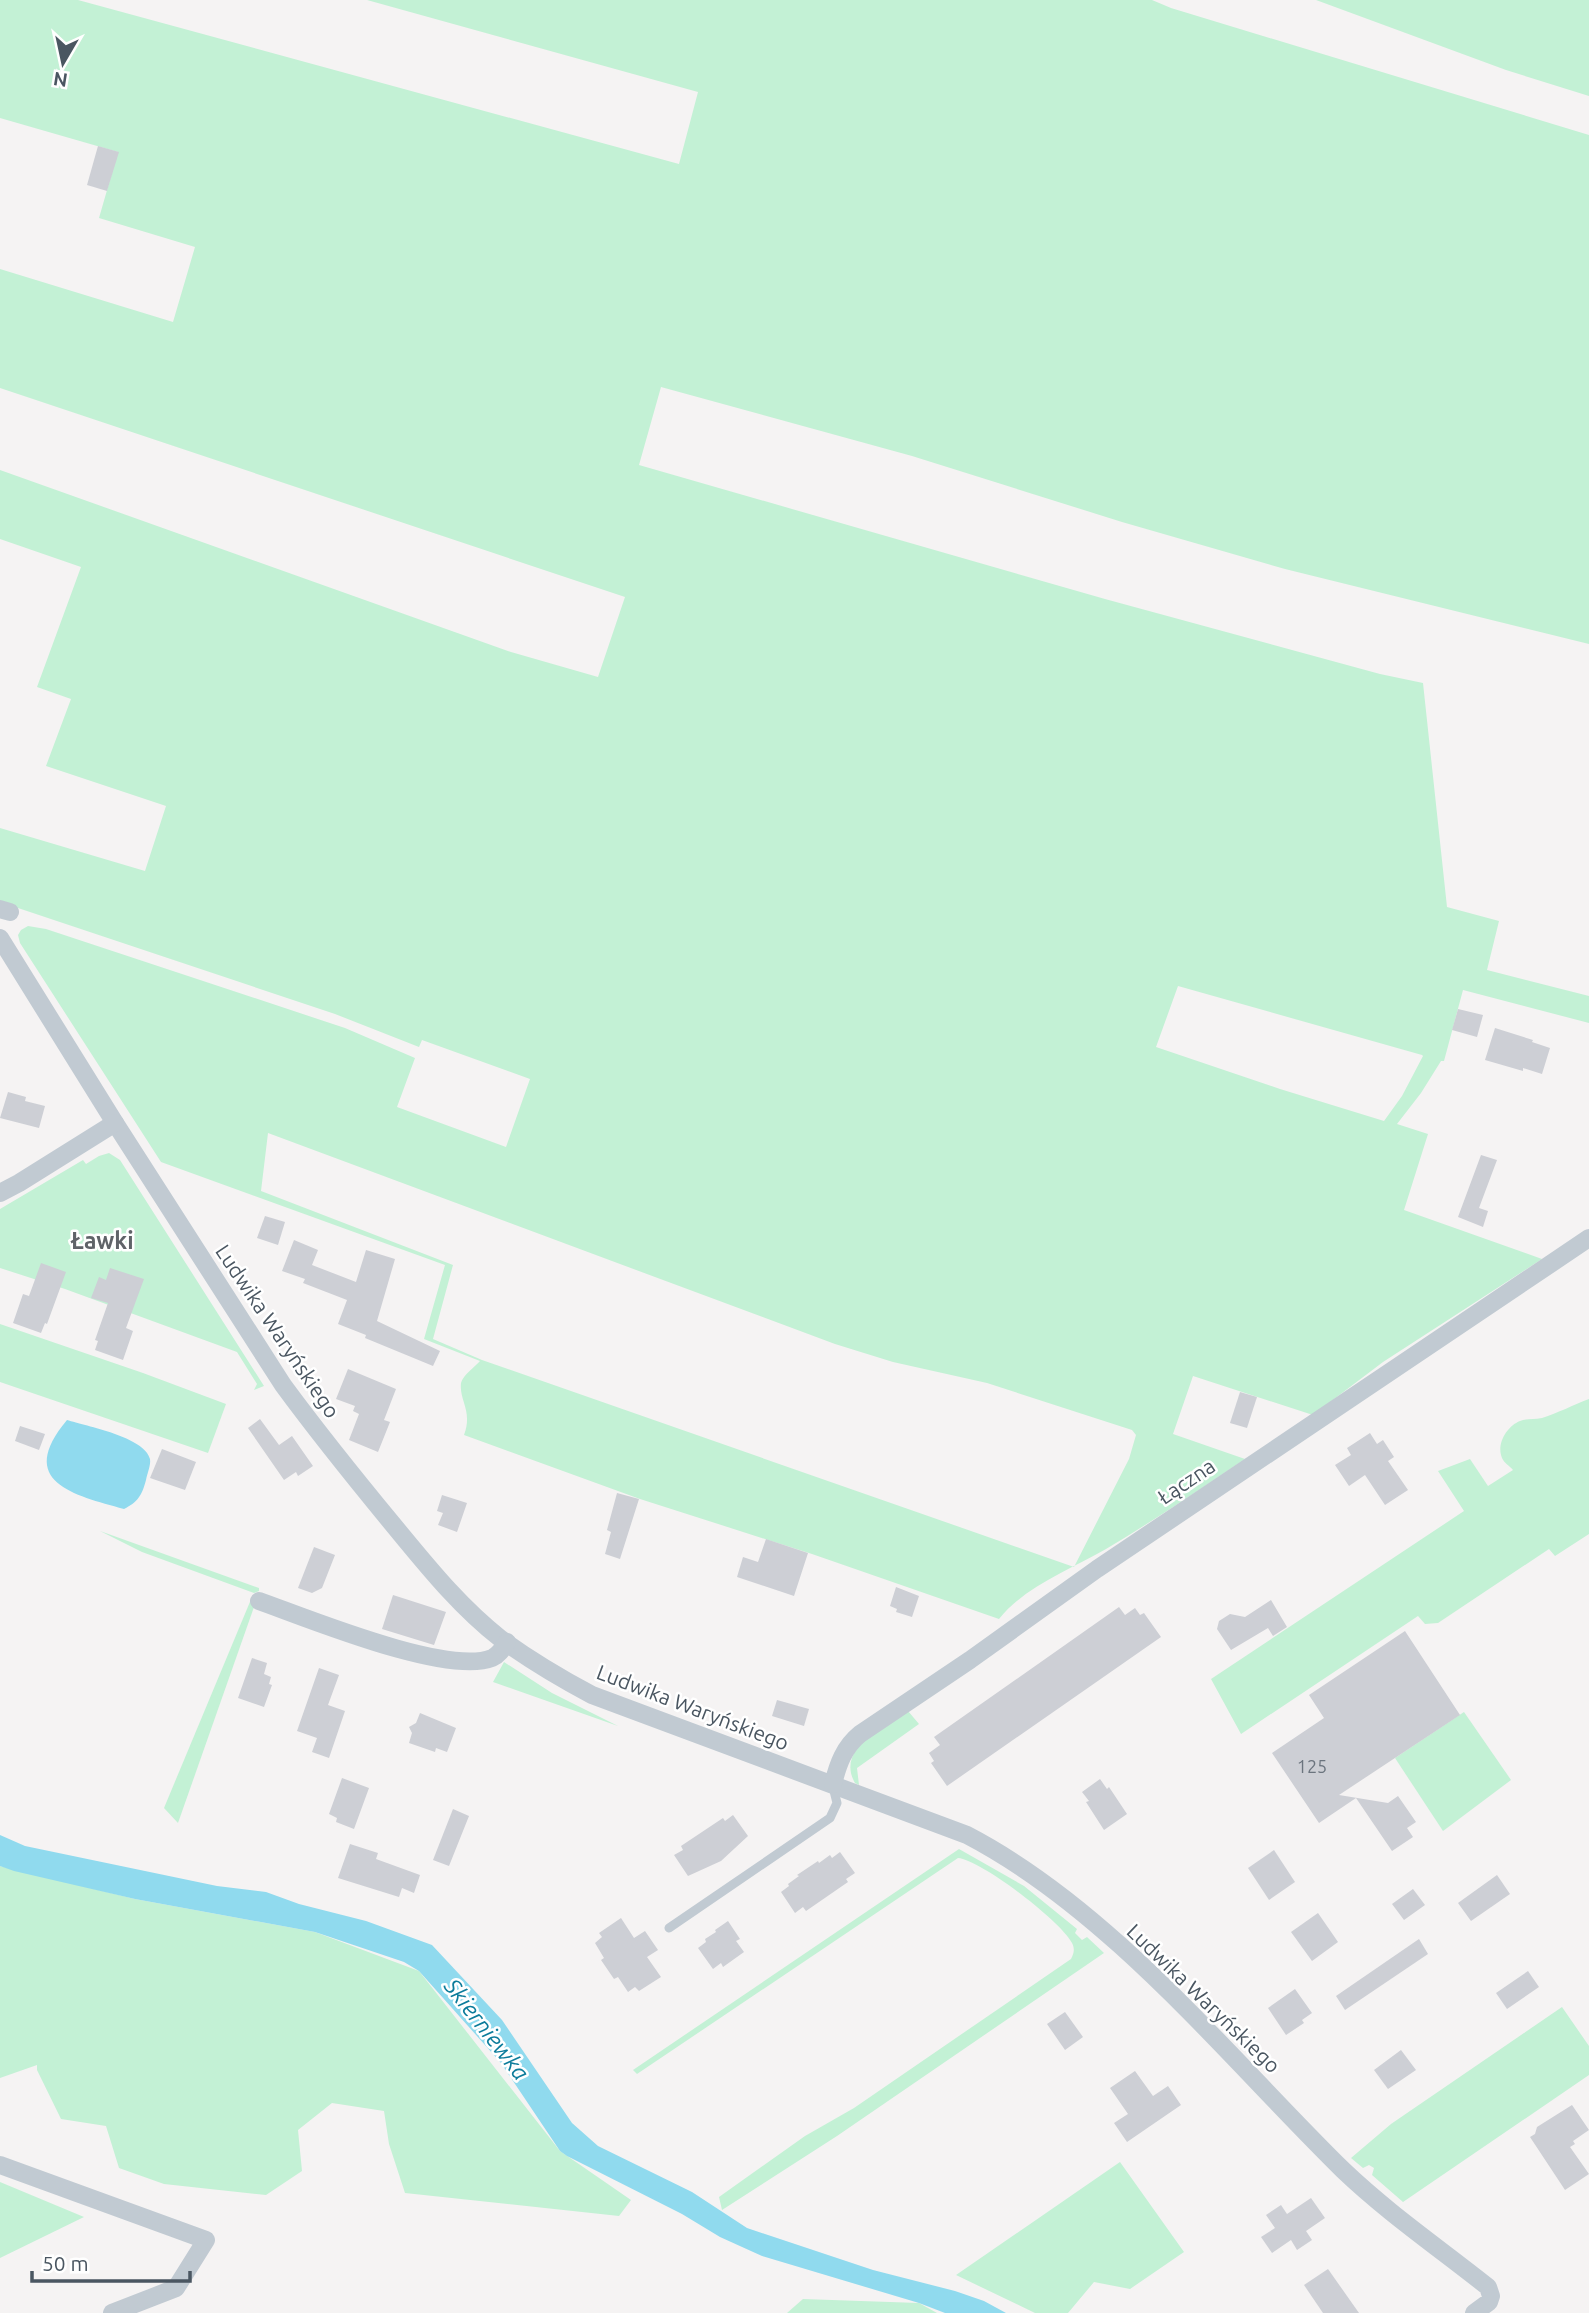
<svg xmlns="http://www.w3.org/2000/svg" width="1589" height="2313" viewBox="0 0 1589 2313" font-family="Ubuntu,sans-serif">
  <rect width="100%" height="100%" fill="#f5f3f3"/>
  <g fill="#c3f1d5" fill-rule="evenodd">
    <path d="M0,0H78L679,164L698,92L367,0H1152L1171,8L1589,135V644L1285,569L1122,522L912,456L661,387L639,465L1105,599L1380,674L1423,683L1447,907L1499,921L1487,970L1589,996V1023L1463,990L1444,1061H1441L1421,1093L1397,1124L1428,1134L1404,1210L1542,1259L1383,1362L1313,1415L1193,1376L1173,1434L1245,1459C1199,1490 1153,1521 1106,1549C1071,1569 1024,1587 999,1619L812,1554L640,1499L464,1435C473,1411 459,1401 461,1383C463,1375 475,1367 480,1361L424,1339L445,1265L161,1162L20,943L18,935L21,930L28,926L46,929L345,1028L415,1058L397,1107L506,1147L530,1079L422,1040L419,1047L335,1014L0,902V828L145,871L166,806L46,766L71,699L37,687L81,567L0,539V470L511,652L598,677L625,597L0,388V269L173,322L195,247L99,218L118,152L0,118ZM1178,986L1422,1055L1423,1056L1402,1096L1384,1121L1280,1089L1156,1047ZM268,1133L835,1344L893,1362L987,1383L1132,1430L1136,1435L1129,1459L1074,1567L482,1360L433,1339L453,1265L261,1191Z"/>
    <polygon points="1316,0 1589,0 1589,96 1506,70"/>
    <polygon points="109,1153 120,1160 264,1386 254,1390 257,1384 237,1352 65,1289 0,1268 0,1209 83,1160 86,1164 99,1156"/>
    <polygon points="0,1324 143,1373 226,1404 208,1453 0,1382"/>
    <path d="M1589,1399V1534L1555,1556L1549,1549L1438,1623L1425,1624L1418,1616L1241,1734L1211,1679L1464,1511L1438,1471L1470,1459L1488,1486L1513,1470C1510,1466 1504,1463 1502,1458C1496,1444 1507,1426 1520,1421C1528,1418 1534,1420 1542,1418C1558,1413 1573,1405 1589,1399Z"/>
    <polygon points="100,1531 259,1588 259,1591 254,1593 142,1552"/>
    <polygon points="252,1597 254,1607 178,1823 164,1808"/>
    <polygon points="504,1662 552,1693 618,1726 493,1682"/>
    <path d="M908,1711L919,1724L857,1768L859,1785L855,1783C835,1748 885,1727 908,1711Z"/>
    <polygon points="1464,1712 1511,1780 1443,1831 1395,1758"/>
    <path d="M959,1849L1024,1886L1077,1929L1075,1933L1082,1940L1087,1937L1104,1953L837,2136L722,2210L719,2197L805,2136L854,2108L1071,1959C1074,1953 1075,1949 1072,1943C1061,1921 981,1860 958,1858L637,2074L633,2070Z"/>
    <polygon points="0,1866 135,1899 315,1932 419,1971 560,2151 631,2200 619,2216 405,2193 389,2144 384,2111 332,2103 298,2130 302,2171 266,2195 164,2184 119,2168 106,2126 61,2119 37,2070 37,2065 0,2078"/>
    <polygon points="1562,2007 1589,2046 1589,2075 1403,2202 1372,2175 1374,2168 1369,2165 1363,2168 1351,2158 1391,2124"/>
    <polygon points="1120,2162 1184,2252 1130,2289 1094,2282 1068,2313 1035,2313 956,2275"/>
    <polygon points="0,2182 84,2217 0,2258"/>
    <polygon points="803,2299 919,2303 937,2313 787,2313"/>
  </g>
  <g fill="#90daee">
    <path d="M67,1420C86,1426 145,1437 150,1459C151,1465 147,1474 146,1480C142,1495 138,1502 124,1509C74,1495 15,1482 67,1420Z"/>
    <polygon points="0,1835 25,1846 217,1886 266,1892 299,1904 366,1921 432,1945 502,2020 572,2123 598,2146 692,2192 747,2228 873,2270 955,2291 984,2301 1006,2313 945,2313 919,2303 762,2256 720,2237 682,2214 567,2156 560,2151 501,2063 419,1971 404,1962 315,1932 135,1899 14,1871 0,1866"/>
  </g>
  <g fill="#cdcfd5">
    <polygon points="98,146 119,152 107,191 87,185"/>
    <polygon points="1458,1009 1483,1015 1477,1037 1452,1030"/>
    <polygon points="1495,1028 1533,1040 1532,1042 1550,1048 1542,1074 1523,1068 1523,1071 1485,1060"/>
    <polygon points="8,1092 26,1097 25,1101 45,1106 39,1128 0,1118"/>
    <polygon points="1481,1155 1497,1160 1479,1208 1488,1211 1483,1227 1458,1217"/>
    <polygon points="265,1216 285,1222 278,1245 257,1238"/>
    <polygon points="294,1240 318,1250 312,1265 356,1282 366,1250 395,1259 377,1321 440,1351 433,1366 365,1338 366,1335 338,1324 347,1300 303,1283 305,1279 282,1271"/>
    <polygon points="41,1263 66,1272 47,1324 45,1323 41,1333 13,1323 23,1294 29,1296"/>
    <polygon points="110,1268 144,1279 126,1328 133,1331 123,1360 95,1350 98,1341 95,1340 108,1303 91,1298 99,1277 106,1280"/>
    <polygon points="348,1369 396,1389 384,1420 390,1422 378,1452 349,1440 359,1414 353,1411 355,1406 336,1399"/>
    <polygon points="1240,1392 1257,1397 1247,1428 1230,1423"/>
    <polygon points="260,1419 279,1445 292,1436 313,1466 298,1476 296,1472 284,1480 248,1428"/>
    <polygon points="20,1426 45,1434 39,1450 15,1441"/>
    <polygon points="1370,1433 1377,1444 1383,1440 1394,1457 1388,1461 1408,1490 1385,1505 1365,1475 1349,1486 1335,1465 1351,1455 1347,1448"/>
    <polygon points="162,1449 196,1462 185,1490 150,1478"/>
    <polygon points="617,1493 639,1499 620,1559 605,1554 611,1532 607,1530"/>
    <polygon points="442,1495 467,1503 457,1532 438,1525 443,1513 437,1511"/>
    <polygon points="766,1539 808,1553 794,1596 737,1577 743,1557 758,1562"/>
    <polygon points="314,1547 335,1555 322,1588 312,1593 298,1588"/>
    <polygon points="896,1587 919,1596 912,1617 896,1612 897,1609 890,1606"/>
    <polygon points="393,1595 446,1612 434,1645 382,1629"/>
    <polygon points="1271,1600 1287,1627 1273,1636 1268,1628 1231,1650 1217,1629 1219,1621 1230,1614 1245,1617"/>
    <polygon points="1119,1607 1125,1615 1135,1608 1140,1615 1144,1613 1161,1637 947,1786 931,1763 934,1761 929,1753 940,1745 934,1737"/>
    <polygon points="1405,1631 1460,1715 1339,1795 1388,1803 1398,1796 1416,1822 1407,1828 1413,1837 1392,1851 1356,1798 1319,1823 1272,1753 1324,1718 1309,1695"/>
    <polygon points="252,1658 267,1663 264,1674 271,1677 269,1684 272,1685 264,1707 238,1698"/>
    <polygon points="319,1668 339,1675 328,1705 345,1711 329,1758 312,1752 317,1738 297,1731"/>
    <polygon points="777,1700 809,1709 804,1726 772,1716"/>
    <polygon points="420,1713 456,1728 447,1752 436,1748 435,1752 409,1743 412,1733 409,1727 416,1723"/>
    <polygon points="342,1778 369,1788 354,1829 336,1822 337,1818 329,1814"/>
    <polygon points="1100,1779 1107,1789 1109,1787 1127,1814 1104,1830 1086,1802 1089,1801 1082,1792"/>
    <polygon points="453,1809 469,1816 449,1866 433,1860"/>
    <polygon points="733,1815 748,1836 721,1861 688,1876 674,1855 683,1850 681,1846 723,1818 725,1821"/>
    <polygon points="350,1844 378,1853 376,1859 420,1875 414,1893 402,1888 399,1897 338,1878"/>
    <polygon points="1274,1850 1295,1882 1269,1900 1248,1868"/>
    <polygon points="840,1852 855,1873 846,1879 848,1882 806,1911 803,1907 795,1913 781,1892 789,1886 788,1884 799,1876 797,1875 818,1861 819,1863 830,1855 832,1858"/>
    <polygon points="1497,1875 1510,1894 1471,1921 1458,1903"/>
    <polygon points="1413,1889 1425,1905 1404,1920 1392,1904"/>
    <polygon points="1318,1913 1338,1942 1312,1961 1291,1932"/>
    <polygon points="621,1918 634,1938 645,1931 658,1950 647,1957 661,1977 639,1991 635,1987 628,1992 618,1977 614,1979 601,1960 604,1958 595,1943 602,1937 599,1933"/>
    <polygon points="728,1921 740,1939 736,1941 744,1952 723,1967 721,1963 713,1969 698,1948 706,1942 705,1939 716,1932 715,1930"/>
    <polygon points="1419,1939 1428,1954 1345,2010 1336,1996"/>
    <polygon points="1528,1971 1539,1987 1507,2009 1496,1993"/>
    <polygon points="1295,1989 1312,2013 1302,2020 1304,2023 1286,2035 1268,2008"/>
    <polygon points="1065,2012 1083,2037 1065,2050 1047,2024"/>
    <polygon points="1401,2050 1416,2070 1388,2089 1374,2070"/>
    <polygon points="1135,2071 1153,2096 1168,2086 1181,2105 1127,2142 1114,2123 1128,2114 1110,2088"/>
    <polygon points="1572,2105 1589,2130 1573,2141 1575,2144 1570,2147 1589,2174 1565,2190 1530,2137 1535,2134 1537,2127"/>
    <polygon points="1311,2198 1325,2218 1306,2231 1312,2240 1297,2250 1291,2240 1272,2253 1261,2237 1275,2228 1266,2215 1281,2205 1287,2214"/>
    <polygon points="1328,2269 1359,2313 1323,2313 1304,2285"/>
  </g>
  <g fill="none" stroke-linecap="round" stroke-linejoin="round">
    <polyline stroke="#c1cad2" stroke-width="9" points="669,1928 830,1818 837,1803 833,1787"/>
    <g stroke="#c1cad2" stroke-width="18">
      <polyline points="0,909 10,912"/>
      <path d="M0,938L115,1123L283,1385C319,1434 357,1481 395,1527C428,1567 460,1607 501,1639C530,1660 560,1678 592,1695L967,1835C1111,1910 1228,2057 1343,2170C1388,2213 1439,2248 1488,2287L1491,2296L1489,2302L1474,2313"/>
      <polyline points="0,1193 19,1183 115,1123"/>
      <path d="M259,1601C307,1618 447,1676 492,1658C499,1655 503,1648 507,1642"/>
      <path d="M833,1784C838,1764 844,1747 860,1734L970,1660L1097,1569L1589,1238"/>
      <polyline points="0,2165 206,2240 176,2288 112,2313"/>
    </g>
  </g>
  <g text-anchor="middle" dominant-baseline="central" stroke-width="5" stroke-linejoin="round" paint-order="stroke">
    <g font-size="18" fill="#6b747e">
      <text x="1312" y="1766">125</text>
    </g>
    <g font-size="21" fill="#4a5661" stroke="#fff">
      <text transform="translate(278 1331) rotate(56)">Ludwika Waryńskiego</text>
      <text transform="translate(1186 1481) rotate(-34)">Łączna</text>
      <text transform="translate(693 1707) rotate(21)">Ludwika Waryńskiego</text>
      <text transform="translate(1204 1998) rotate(44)">Ludwika Waryńskiego</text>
    </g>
    <g font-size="23" font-weight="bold" fill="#5f6368" stroke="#fff">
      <text x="102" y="1240">Ławki</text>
    </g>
    <g font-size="23" font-style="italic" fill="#0c7c9b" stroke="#fff">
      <text transform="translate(487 2029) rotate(52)">Skierniewka</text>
    </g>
  </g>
  <g transform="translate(63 63) rotate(189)" stroke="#ffffff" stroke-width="5" paint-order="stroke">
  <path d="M0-5L12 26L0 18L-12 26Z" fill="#4a5661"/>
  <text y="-10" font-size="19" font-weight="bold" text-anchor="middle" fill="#4a5661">N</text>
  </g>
  <path d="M32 2271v10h158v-10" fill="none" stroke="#4a5661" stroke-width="3.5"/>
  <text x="42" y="2271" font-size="21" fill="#4a5661" stroke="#ffffff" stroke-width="5" paint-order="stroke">50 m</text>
</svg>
